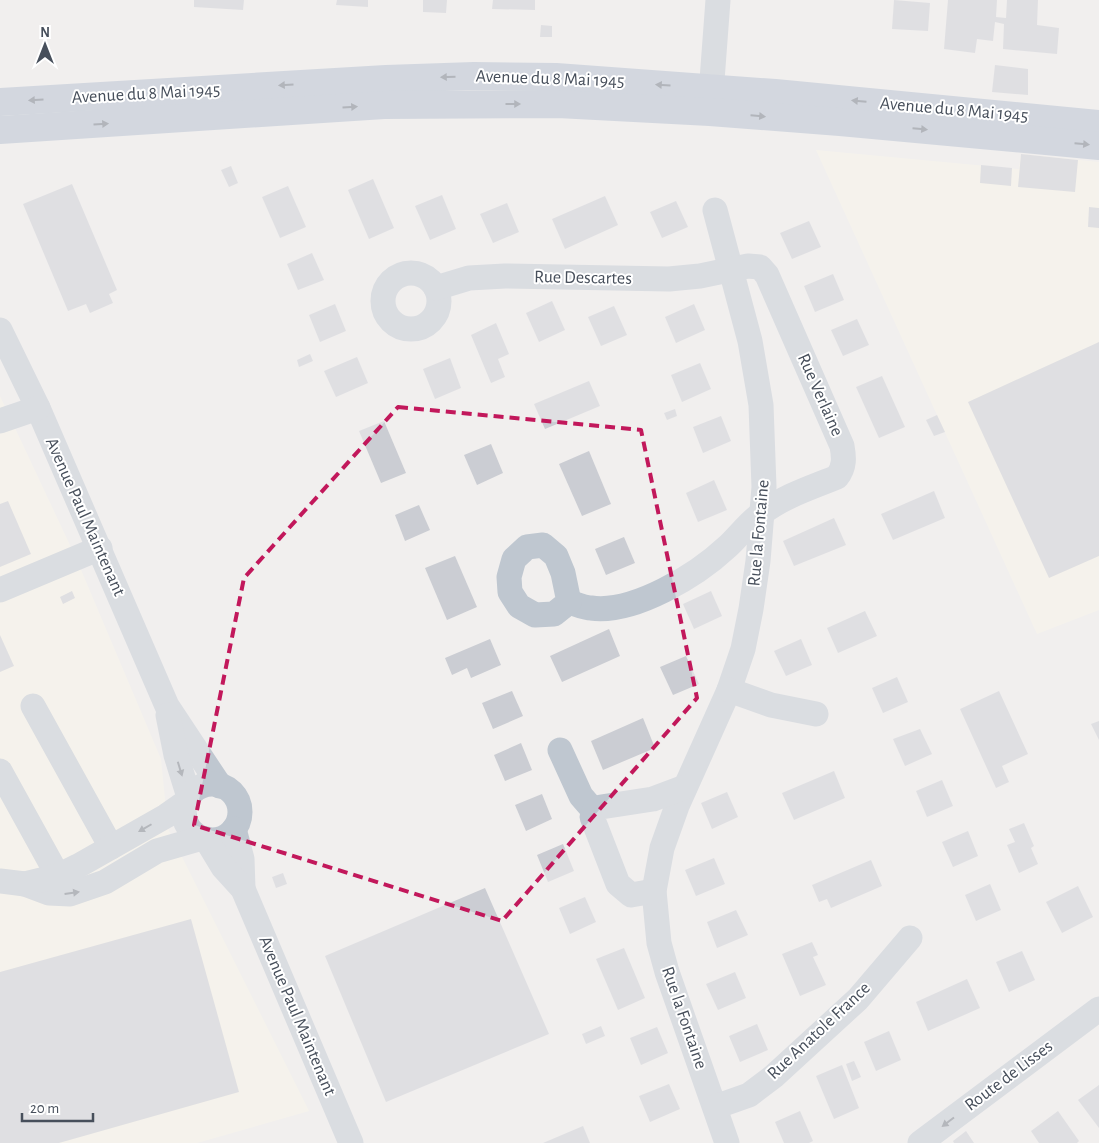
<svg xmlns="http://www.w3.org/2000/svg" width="1099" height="1143" viewBox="0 0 1099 1143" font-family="'Alegreya Sans',sans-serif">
  <rect width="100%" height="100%" fill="#f1efee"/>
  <g fill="#fbf7e8">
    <polygon points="816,150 1019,169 1021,154 1099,162 1099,610 1037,634"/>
    <polygon points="0,396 76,558 161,759 168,829 309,1111 197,1143 0,1143"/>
  </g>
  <g fill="#cbcdd3">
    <polygon points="194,0 244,0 243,10 194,7"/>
    <polygon points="337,0 368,0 368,7 336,5"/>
    <polygon points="423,0 447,0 446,13 423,12"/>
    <polygon points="493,0 535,0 535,10 492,9"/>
    <polygon points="894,0 930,3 928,31 892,29"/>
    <polygon points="948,0 997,0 996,17 1006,18 1007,0 1038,0 1037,25 1059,28 1057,54 1003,49 1004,24 995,22 993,41 977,39 975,53 944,49"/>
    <polygon points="541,25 552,26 552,37 540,37"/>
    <polygon points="995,65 1028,69 1028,95 992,92"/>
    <polygon points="1021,154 1078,160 1075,192 1018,187"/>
    <polygon points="981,165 1012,168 1011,186 980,183"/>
    <polygon points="231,166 238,183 229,187 221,170"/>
    <polygon points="373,179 394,228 369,239 348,190"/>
    <polygon points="72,184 117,290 109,294 113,303 90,313 86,304 68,311 23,204"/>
    <polygon points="288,186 306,227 280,238 262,197"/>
    <polygon points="442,195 456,229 430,240 415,206"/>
    <polygon points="605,196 618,225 565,249 552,219"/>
    <polygon points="676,201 688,227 662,238 650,212"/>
    <polygon points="507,203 519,232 493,243 480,214"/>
    <polygon points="1089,207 1099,208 1099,228 1088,227"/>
    <polygon points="809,221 821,247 792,259 780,233"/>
    <polygon points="312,253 324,280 298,290 287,264"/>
    <polygon points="833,274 844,300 815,312 804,286"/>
    <polygon points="552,301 565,330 539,342 526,313"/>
    <polygon points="335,304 346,331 320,342 309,315"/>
    <polygon points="694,304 705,330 676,343 665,317"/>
    <polygon points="614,306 627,335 601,346 588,317"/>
    <polygon points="857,319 869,345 843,356 831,330"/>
    <polygon points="496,323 509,354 498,359 505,377 491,383 471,335"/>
    <polygon points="1099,342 1099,556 1049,578 968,402"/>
    <polygon points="310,354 313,361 299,367 297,360"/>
    <polygon points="357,357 368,383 336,397 324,371"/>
    <polygon points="450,358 461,388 435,399 423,369"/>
    <polygon points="700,363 711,389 682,402 671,375"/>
    <polygon points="882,376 905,427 879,438 856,387"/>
    <polygon points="589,381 600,406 545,429 534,404"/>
    <polygon points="675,409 677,416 667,420 664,413"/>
    <polygon points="937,415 945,432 934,436 926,420"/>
    <polygon points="721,416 731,441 703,453 693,427"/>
    <polygon points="384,421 406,473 381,483 359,431"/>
    <polygon points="491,444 503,473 477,485 464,455"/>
    <polygon points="589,451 611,504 582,516 559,464"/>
    <polygon points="714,480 727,510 698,522 686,493"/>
    <polygon points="934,491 945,518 893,540 881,514"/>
    <polygon points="8,501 31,554 0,567 0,504"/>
    <polygon points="419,505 430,530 405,541 395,515"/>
    <polygon points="834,518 846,545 794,566 783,541"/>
    <polygon points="624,537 635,563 606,575 595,549"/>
    <polygon points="455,556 477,607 447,620 425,568"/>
    <polygon points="72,591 75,598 63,604 60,597"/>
    <polygon points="711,591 722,616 694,629 683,604"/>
    <polygon points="865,611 877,636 838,653 827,628"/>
    <polygon points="609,629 620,656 562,682 550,656"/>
    <polygon points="0,635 14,666 0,672"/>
    <polygon points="490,639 501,665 471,678 467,668 452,675 445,658"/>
    <polygon points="801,639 812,665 786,676 774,651"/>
    <polygon points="686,656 699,684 673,695 660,667"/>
    <polygon points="897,677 908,702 883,713 872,688"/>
    <polygon points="512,691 523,716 493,729 482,703"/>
    <polygon points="999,691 1028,754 1002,766 1009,782 996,788 960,709"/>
    <polygon points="643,718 655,748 603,770 591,741"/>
    <polygon points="1099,721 1099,740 1091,724"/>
    <polygon points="920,729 932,754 905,766 893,739"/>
    <polygon points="521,743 532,770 505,781 494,755"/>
    <polygon points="834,771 845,798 794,820 782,793"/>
    <polygon points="942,780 953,806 927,817 916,791"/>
    <polygon points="727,792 738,817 712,829 701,803"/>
    <polygon points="542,794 552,819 526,831 515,805"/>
    <polygon points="1024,823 1034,846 1031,848 1038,864 1019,873 1007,845 1015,842 1009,829"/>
    <polygon points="968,831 978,856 953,867 942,842"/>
    <polygon points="563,844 574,871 548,882 537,855"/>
    <polygon points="714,858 725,884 696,896 685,870"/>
    <polygon points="871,860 882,886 831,908 827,899 819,902 812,885"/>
    <polygon points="283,873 287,884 276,888 272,877"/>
    <polygon points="990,884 1001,910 976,921 965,895"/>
    <polygon points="1078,886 1093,917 1062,933 1046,902"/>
    <polygon points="485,888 549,1034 386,1102 325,956"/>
    <polygon points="585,897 596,922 570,934 559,908"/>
    <polygon points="736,910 748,935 717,948 707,922"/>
    <polygon points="191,919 239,1092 59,1143 0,1143 0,972"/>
    <polygon points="812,942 818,955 813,957 826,985 800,996 782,954"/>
    <polygon points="624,948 645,998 618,1010 596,959"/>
    <polygon points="1022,951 1035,980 1009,992 996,962"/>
    <polygon points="735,972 746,998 718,1010 706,984"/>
    <polygon points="967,979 980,1008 928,1031 916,1002"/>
    <polygon points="757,1024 768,1050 740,1062 729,1036"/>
    <polygon points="601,1026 605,1036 586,1044 582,1034"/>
    <polygon points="657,1027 668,1053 641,1065 630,1038"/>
    <polygon points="889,1031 901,1060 876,1071 864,1042"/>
    <polygon points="854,1061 861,1077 852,1081 846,1064"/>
    <polygon points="842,1065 859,1108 834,1119 816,1076"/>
    <polygon points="669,1084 680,1109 650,1122 639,1096"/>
    <polygon points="1099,1085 1099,1128 1078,1100"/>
    <polygon points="800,1111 813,1141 809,1143 784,1143 775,1122"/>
    <polygon points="1058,1111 1079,1141 1077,1143 1039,1143 1031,1131"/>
    <polygon points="583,1126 590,1143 543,1143"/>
    <polygon points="966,1131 974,1143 954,1143 953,1141"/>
  </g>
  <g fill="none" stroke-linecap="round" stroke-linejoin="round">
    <g stroke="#bfc7d0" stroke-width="25">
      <polyline points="710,107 718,0"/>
      <polyline points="715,210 750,341 761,405 764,487 758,561 751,609 743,649 729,690 677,806 662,848 654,891 659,943 667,972 727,1143"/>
      <circle cx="411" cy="301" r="28"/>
      <path d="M436,288L469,278L505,276L669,279L700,276L748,266L760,267L767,275L842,446C844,457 845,467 837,477C813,487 784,496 762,513C749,522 739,536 727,547C697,575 634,614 591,608C584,608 576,604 569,602"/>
      <polyline points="0,330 38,408 167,706 220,786"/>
      <polyline points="0,421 38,408"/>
      <polygon points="543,545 556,556 563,573 569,602 554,614 535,615 519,606 510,592 509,577 514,559 527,547"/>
      <polyline points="0,590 100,548"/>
      <polyline points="729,690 771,705 816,714"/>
      <polyline points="33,706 111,847"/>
      <polyline points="168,715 176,755 189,797"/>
      <polyline points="560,750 581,796 594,811"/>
      <polyline points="0,771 58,876"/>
      <circle cx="212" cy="812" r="28"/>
      <polyline points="234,829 242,859 243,889"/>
      <polyline points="206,839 223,867 243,889 351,1143"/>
      <polyline points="0,881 25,884 49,893 70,894 105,882 157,851 202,838"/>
      <polyline points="25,884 58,876 78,866 166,816 186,802"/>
      <polyline points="654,891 631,895 618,884 592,817 594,811 601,807 653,799 685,787"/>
      <polyline points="715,1107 749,1095 774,1076 858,999 910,938"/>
      <polyline points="920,1143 1099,1009"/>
    </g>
    <g stroke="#afbbcc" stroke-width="28">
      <polyline points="0,102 386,79 474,76 556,77 775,93 1099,124"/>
      <polyline points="0,130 384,105 558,104 710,112 840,122 1099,146"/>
    </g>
  </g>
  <defs><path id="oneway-solid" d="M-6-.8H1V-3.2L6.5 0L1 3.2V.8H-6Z" transform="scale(1.25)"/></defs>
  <g fill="#666f7d">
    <use href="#oneway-solid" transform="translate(448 77) rotate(178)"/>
    <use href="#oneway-solid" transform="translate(286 85) rotate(177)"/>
    <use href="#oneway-solid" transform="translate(663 85) rotate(-176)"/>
    <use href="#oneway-solid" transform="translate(36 100) rotate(177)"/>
    <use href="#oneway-solid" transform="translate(859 101) rotate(-175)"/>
    <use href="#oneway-solid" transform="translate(513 104)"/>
    <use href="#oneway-solid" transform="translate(350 107) rotate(-4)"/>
    <use href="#oneway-solid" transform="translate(758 116) rotate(5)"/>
    <use href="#oneway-solid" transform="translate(101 124) rotate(-4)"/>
    <use href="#oneway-solid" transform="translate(920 129) rotate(5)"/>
    <use href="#oneway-solid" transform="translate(1082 144) rotate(5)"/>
  </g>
  <g fill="#6b737e">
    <use href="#oneway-solid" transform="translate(180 769) rotate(73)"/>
    <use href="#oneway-solid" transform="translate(145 828) rotate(150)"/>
    <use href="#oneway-solid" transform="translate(72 893) rotate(-8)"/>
    <use href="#oneway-solid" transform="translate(948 1122) rotate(143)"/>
  </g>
  <path d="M0 0H1099V1143H0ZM398,407L641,430L697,698L502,921L194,825L244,578Z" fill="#f1efee" fill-opacity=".55" fill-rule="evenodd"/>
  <path fill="none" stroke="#c2185b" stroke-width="4" stroke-dasharray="10 6" stroke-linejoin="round" d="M398,407L641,430L697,698L502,921L194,825L244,578Z"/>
  <g text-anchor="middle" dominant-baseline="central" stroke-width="4" stroke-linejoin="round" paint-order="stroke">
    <g font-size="18" fill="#474f5b" stroke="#fff">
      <text transform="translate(550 79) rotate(2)">Avenue du 8 Mai 1945</text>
      <text transform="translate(146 94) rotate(-3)">Avenue du 8 Mai 1945</text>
      <text transform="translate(954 110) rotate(5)">Avenue du 8 Mai 1945</text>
      <text transform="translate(583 278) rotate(1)">Rue Descartes</text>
      <text transform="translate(820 395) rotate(66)">Rue Verlaine</text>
      <text transform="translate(85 517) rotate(66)">Avenue Paul Maintenant</text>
      <text transform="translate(759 533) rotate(-85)">Rue la Fontaine</text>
      <text transform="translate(297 1016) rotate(67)">Avenue Paul Maintenant</text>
      <text transform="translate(684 1018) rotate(71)">Rue la Fontaine</text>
      <text transform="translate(819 1031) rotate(-43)">Rue Anatole France</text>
      <text transform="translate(1009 1076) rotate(-37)">Route de Lisses</text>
    </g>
  </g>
  <g transform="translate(45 45)" stroke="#ffffff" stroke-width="4" paint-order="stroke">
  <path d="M0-4L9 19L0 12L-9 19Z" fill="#474f5b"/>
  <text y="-8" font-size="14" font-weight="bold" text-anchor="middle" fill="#474f5b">N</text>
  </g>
  <path d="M22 1113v8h71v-8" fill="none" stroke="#474f5b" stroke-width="2.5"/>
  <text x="30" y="1113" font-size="15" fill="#474f5b" stroke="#ffffff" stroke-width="4" paint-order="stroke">20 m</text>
</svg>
